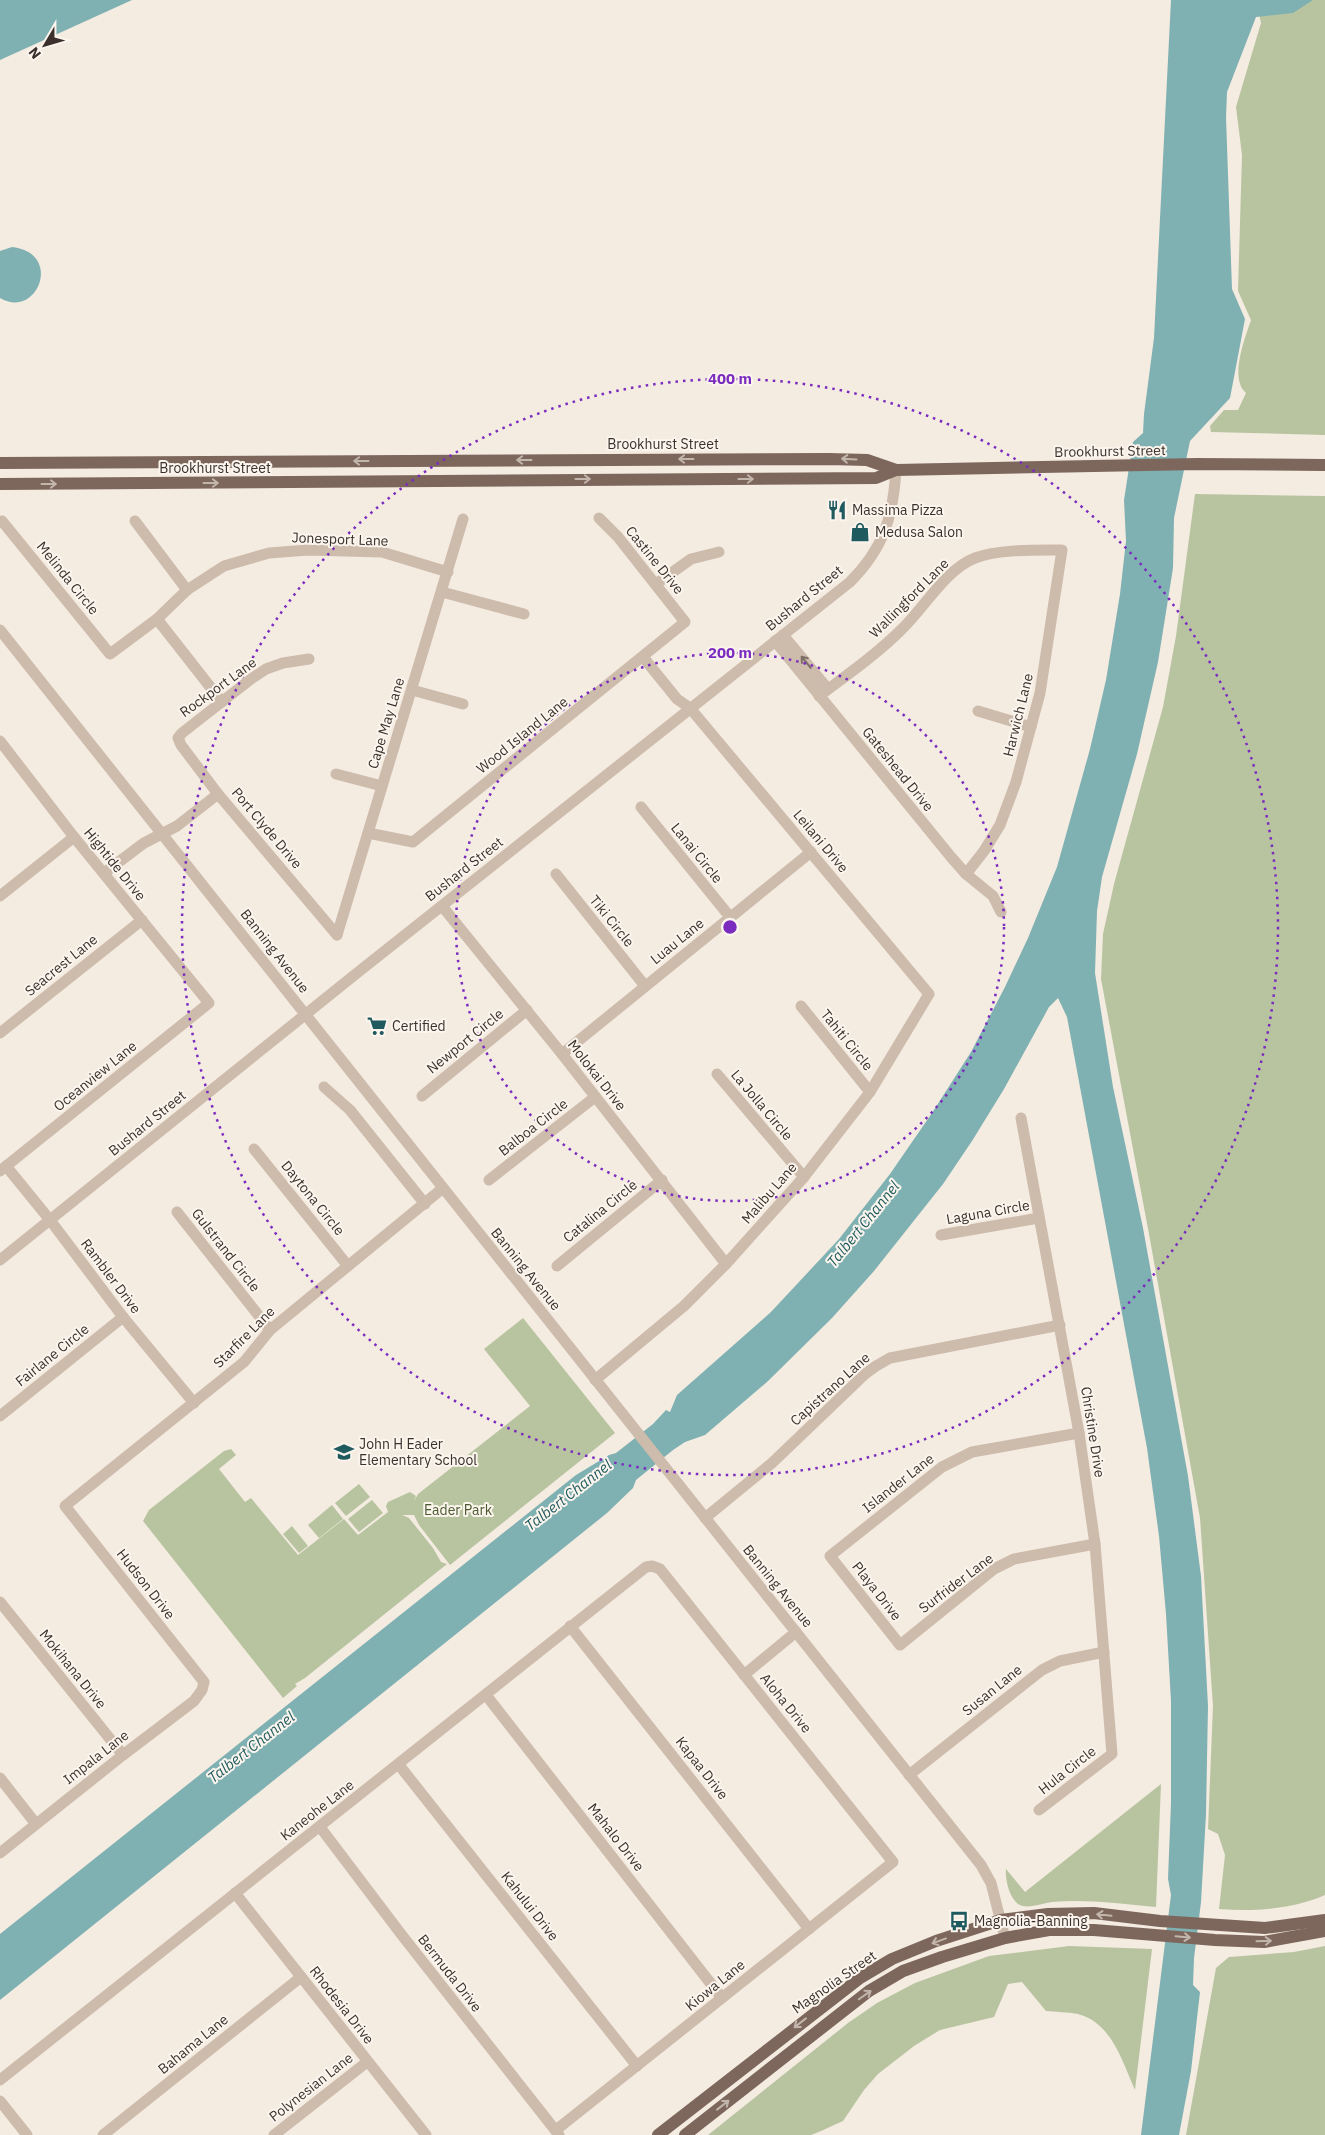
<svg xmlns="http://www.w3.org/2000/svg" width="1325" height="2135" viewBox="0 0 1325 2135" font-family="'IBM Plex Sans',sans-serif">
  <rect width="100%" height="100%" fill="#f4ebe1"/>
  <g fill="#b8c4a0">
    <path d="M1256,0H1325V435L1211,432L1210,426L1224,410H1238L1246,393C1229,379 1245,338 1251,320L1238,291L1242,155L1236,107L1261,23Z"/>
    <path d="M1195,494L1325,496V1895C1293,1909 1254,1912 1219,1909L1225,1855L1218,1834L1208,1829L1213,1706L1200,1518L1149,1234L1101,979L1103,934L1114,884L1163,707L1176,636Z"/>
    <polygon points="523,1318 615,1433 450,1565 419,1525 414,1515 402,1515 409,1518 433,1548 441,1562 447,1564 305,1678 295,1684 297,1686 283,1698 143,1521 149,1510 224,1451 231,1449 236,1455 219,1469 245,1502 251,1498 298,1555 344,1519 358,1535 388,1512 386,1506 388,1502 410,1492 416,1496 414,1501 418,1494 530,1406 484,1349"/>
    <polygon points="359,1484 370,1497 346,1516 335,1503"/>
    <polygon points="372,1500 383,1513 359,1532 348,1519"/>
    <polygon points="332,1505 343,1519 319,1538 308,1525"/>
    <polygon points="292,1526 308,1546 299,1553 283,1534"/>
    <path d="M1161,1784L1156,1907C1121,1904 1086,1899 1052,1902C1043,1903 1026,1910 1018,1904C1009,1897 1005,1879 1006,1869L1025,1892Z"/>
    <path d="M1069,1946L1152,1949L1135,2090C1122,2061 1112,2023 1078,2014C1068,2012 1056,2012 1046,2011L1022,1982L1008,1984L994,2017L940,2030L914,2046L878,2074L864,2090L843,2121L821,2131L811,2135H708L848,2023L877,2003L915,1983L989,1956Z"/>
    <polygon points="1325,1946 1325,2135 1186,2135 1216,1968 1229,1957 1294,1952"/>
  </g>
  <g fill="#7fb0b2">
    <polygon points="0,0 132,0 0,60"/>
    <polygon points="1171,0 1313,0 1293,13 1256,17 1227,92 1226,117 1232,289 1245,319 1230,398 1190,441 1174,518 1173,568 1158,662 1137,754 1102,877 1097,911 1095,973 1113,1087 1143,1228 1188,1476 1201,1576 1208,1706 1206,1814 1201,1902 1194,1958 1193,1985 1200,1992 1191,2071 1179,2135 1141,2135 1171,1895 1168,1879 1171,1803 1171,1701 1166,1614 1159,1536 1147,1448 1067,1017 1058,998 1049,1007 1004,1089 972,1141 943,1184 874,1271 832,1318 767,1382 705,1435 685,1442 673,1450 636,1480 633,1488 607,1513 0,2000 0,1934 576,1475 609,1455 616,1453 653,1424 666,1410 670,1412 677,1395 771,1312 839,1239 890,1174 932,1113 971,1052 1005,987 1028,938 1057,867 1090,749 1106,680 1120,594 1126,541 1124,500 1133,442 1143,433 1144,414 1154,338"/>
    <path d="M12,247C64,253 37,320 0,298V251Z"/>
  </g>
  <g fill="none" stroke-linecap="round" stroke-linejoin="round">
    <g stroke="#cdbbac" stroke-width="11">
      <polyline points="2,521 110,654 157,619 187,590 224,566 269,553 308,550 382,552 448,572"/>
      <polyline points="135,521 187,590"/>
      <polyline points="656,584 691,559 719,552"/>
      <polyline points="442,592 524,614"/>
      <polyline points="157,619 222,702"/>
      <polyline points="0,630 981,1865 991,1883 1005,1938"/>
      <polyline points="783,635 828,689"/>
      <polyline points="775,641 951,857 966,874 993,896 1001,912"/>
      <polyline points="309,659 283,663 266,669 251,679 182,733 178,738 181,745 218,794 337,935"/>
      <polyline points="412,690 463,704"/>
      <path d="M819,696C847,675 877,654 902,629C924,608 946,569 975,558C998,549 1038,550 1062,550L1040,693L1016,782L1000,825L984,851L966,874"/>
      <polyline points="978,711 1031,727"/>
      <polyline points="0,741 74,837 209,1003 0,1171"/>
      <polyline points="336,774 382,786"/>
      <polyline points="641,807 730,917"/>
      <polyline points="368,833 413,842 685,622 618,537 599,518"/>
      <polyline points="104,873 144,843 177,826 218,794"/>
      <polyline points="556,874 645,986"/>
      <polyline points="0,896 74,837"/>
      <polyline points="442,906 562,1054 726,1264"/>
      <polyline points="337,935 463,519"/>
      <polyline points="801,1006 870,1092"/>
      <polyline points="0,1033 142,920"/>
      <polyline points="562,1054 811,852"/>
      <polyline points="717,1074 804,1177"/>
      <polyline points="324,1087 350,1110 425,1204"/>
      <polyline points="422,1096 527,1010"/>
      <polyline points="1021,1118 1079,1433 1095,1544 1112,1754 1039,1810"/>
      <polyline points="254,1149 348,1266"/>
      <polyline points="6,1166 50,1220 123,1317 194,1403"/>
      <polyline points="489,1180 595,1097"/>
      <polyline points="177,1212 270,1330"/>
      <polyline points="941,1235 1039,1218"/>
      <path d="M0,1260L357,973L850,582C884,548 893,517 896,470"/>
      <polyline points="557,1266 662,1180"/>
      <polyline points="595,1380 684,1306 726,1264 804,1177 870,1092 929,994 690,708 677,699 643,657"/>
      <polyline points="0,1416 123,1317"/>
      <polyline points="1079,1433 972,1452 942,1467 830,1556 900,1645 994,1569 1014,1559 1095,1544"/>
      <polyline points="705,1518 772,1463 865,1374 876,1366 890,1358 1060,1325"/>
      <polyline points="0,1602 123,1755"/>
      <polyline points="570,1626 809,1929"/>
      <polyline points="744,1675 796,1632"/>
      <polyline points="486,1695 722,1998"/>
      <polyline points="399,1765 637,2066"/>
      <polyline points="909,1775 1042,1670 1060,1661 1104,1652"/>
      <polyline points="0,1778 36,1824"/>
      <polyline points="320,1827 401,1934 559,2135"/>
      <polyline points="0,1853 123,1755 194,1701 202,1690 204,1682 65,1506 244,1362 270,1330 443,1188"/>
      <polyline points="235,1893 426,2135"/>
      <polyline points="0,2080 646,1567 652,1566 660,1569 893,1862 556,2130"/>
      <polyline points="0,2101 27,2135"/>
      <polyline points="103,2135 301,1977"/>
      <polyline points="274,2135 367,2062"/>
    </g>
    <g stroke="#7d675c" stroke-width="12">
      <polyline points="0,463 829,459 867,460 896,470"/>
      <polyline points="0,484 876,478 896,470 1197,464 1325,465"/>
      <polyline points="658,2135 860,1978 892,1959 936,1941 1001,1920 1048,1914 1094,1913 1160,1921 1265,1928 1325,1920"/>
      <polyline points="685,2135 869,1991 903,1971 942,1957 1005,1938 1049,1930 1094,1930 1215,1940 1264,1942 1325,1931"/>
    </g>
  </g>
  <defs><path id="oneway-shaft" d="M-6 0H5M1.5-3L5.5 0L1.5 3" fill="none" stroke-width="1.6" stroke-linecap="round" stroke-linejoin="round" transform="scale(1.25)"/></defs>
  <g stroke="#c2b5ac">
    <use href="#oneway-shaft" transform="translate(686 459) rotate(180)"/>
    <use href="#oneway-shaft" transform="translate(849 459) rotate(-177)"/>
    <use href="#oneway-shaft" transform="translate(524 460) rotate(180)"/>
    <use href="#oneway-shaft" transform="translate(361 461) rotate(180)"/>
    <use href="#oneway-shaft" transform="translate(583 479)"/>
    <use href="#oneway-shaft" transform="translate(746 479)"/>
    <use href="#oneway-shaft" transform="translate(211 483)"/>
    <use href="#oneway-shaft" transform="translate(49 484)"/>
    <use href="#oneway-shaft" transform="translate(1104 1915) rotate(-174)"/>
    <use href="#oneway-shaft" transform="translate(1183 1937) rotate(5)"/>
    <use href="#oneway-shaft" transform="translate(939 1941) rotate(160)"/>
    <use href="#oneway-shaft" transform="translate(1264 1941) rotate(-2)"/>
    <use href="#oneway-shaft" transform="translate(865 1995) rotate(-35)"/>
    <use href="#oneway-shaft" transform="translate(800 2023) rotate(142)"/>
    <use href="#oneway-shaft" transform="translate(723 2105) rotate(-38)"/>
  </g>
  <use stroke="#7d6f65" href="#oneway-shaft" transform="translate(806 662) rotate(-129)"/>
  <g fill="none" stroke="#7b2cbf" stroke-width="2.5" stroke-dasharray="2.5 5">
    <circle cx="730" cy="927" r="274"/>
    <circle cx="730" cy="927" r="548"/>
  </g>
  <defs>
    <symbol id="restaurant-bare" viewBox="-9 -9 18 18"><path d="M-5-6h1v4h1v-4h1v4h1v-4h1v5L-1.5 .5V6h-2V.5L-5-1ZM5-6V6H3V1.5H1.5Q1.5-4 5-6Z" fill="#1f5a5e" stroke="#fbf5ee" stroke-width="2.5" paint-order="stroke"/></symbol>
    <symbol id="shop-bare" viewBox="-9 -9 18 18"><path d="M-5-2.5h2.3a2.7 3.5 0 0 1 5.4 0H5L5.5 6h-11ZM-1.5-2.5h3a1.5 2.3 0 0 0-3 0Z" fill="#1f5a5e" stroke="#fbf5ee" stroke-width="2.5" paint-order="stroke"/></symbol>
    <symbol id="supermarket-bare" viewBox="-9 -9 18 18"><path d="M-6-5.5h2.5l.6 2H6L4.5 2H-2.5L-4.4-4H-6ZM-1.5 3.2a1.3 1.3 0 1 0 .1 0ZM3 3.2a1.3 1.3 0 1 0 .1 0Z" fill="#1f5a5e" stroke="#fbf5ee" stroke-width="2.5" paint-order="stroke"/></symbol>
    <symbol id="school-bare" viewBox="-9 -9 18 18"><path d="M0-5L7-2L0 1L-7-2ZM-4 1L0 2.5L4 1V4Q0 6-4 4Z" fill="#1f5a5e" stroke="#fbf5ee" stroke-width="2.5" paint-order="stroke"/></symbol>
    <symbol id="bus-bare" viewBox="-9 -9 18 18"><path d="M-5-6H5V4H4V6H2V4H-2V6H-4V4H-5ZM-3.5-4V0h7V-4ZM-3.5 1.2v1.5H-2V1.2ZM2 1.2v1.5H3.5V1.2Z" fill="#1f5a5e" stroke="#fbf5ee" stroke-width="2.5" paint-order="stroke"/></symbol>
  </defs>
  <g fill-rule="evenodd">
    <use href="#restaurant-bare" x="823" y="496" width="28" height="28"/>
    <use href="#shop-bare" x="846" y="518" width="28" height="28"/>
    <use href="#supermarket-bare" x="363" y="1012" width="28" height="28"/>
    <use href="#school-bare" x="330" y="1438" width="28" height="28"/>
    <use href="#bus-bare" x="945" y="1907" width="28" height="28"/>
  </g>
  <g text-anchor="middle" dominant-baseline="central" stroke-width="4" stroke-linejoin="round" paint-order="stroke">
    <g font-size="14" fill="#3b302b" stroke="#fbf5ee">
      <text x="663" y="444">Brookhurst Street</text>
      <text transform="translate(1110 451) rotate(-1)">Brookhurst Street</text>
      <text x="215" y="468">Brookhurst Street</text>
      <text transform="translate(340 539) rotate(2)">Jonesport Lane</text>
      <text transform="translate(655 560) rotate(51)">Castine Drive</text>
      <text transform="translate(68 578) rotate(51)">Melinda Circle</text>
      <text transform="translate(804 598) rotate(-39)">Bushard Street</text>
      <text transform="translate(909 598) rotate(-45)">Wallingford Lane</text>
      <text transform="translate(218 687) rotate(-36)">Rockport Lane</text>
      <text transform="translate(1018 715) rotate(-76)">Harwich Lane</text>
      <text transform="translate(386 723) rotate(-73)">Cape May Lane</text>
      <text transform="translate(522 735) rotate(-39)">Wood Island Lane</text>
      <text transform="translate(898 769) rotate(51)">Gateshead Drive</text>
      <text transform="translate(267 828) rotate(50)">Port Clyde Drive</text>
      <text transform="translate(821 841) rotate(50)">Leilani Drive</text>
      <text transform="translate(697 853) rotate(51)">Lanai Circle</text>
      <text transform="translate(115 864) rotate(51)">Hightide Drive</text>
      <text transform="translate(464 869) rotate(-38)">Bushard Street</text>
      <text transform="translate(612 921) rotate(51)">Tiki Circle</text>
      <text transform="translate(677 941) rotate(-39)">Luau Lane</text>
      <text transform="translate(275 951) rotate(52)">Banning Avenue</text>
      <text transform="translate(61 965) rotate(-39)">Seacrest Lane</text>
      <text transform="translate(847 1040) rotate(51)">Tahiti Circle</text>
      <text transform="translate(465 1041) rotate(-39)">Newport Circle</text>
      <text transform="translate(597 1075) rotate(52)">Molokai Drive</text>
      <text transform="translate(95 1076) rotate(-39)">Oceanview Lane</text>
      <text transform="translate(762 1105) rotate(50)">La Jolla Circle</text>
      <text transform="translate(147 1123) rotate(-39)">Bushard Street</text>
      <text transform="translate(533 1127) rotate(-38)">Balboa Circle</text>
      <text transform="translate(769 1193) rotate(-49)">Malibu Lane</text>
      <text transform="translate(313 1198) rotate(51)">Daytona Circle</text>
      <text transform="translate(600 1211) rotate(-39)">Catalina Circle</text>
      <text transform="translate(988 1212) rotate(-10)">Laguna Circle</text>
      <text transform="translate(226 1250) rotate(52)">Gulstrand Circle</text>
      <text transform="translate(526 1269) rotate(51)">Banning Avenue</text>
      <text transform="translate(111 1276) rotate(53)">Rambler Drive</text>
      <text transform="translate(244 1337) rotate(-45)">Starfire Lane</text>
      <text transform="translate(52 1355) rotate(-39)">Fairlane Circle</text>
      <text transform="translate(830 1389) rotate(-42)">Capistrano Lane</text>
      <text transform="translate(1093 1432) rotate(81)">Christine Drive</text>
      <text transform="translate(898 1483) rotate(-38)">Islander Lane</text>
      <text transform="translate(956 1583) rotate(-37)">Surfrider Lane</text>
      <text transform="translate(146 1584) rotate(52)">Hudson Drive</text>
      <text transform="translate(778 1586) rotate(51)">Banning Avenue</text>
      <text transform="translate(877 1591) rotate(52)">Playa Drive</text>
      <text transform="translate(73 1669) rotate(51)">Mokihana Drive</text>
      <text transform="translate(992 1690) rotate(-39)">Susan Lane</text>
      <text transform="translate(786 1703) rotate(51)">Aloha Drive</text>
      <text transform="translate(96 1757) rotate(-38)">Impala Lane</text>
      <text transform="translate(702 1768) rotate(52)">Kapaa Drive</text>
      <text transform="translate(1067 1770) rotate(-38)">Hula Circle</text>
      <text transform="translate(317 1810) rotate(-38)">Kaneohe Lane</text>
      <text transform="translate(616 1837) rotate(52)">Mahalo Drive</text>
      <text transform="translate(530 1906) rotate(52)">Kahului Drive</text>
      <text transform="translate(450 1973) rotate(52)">Bermuda Drive</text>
      <text transform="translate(834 1982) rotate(-35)">Magnolia Street</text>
      <text transform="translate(715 1985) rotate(-39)">Kiowa Lane</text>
      <text transform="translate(342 2005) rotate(52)">Rhodesia Drive</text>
      <text transform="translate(193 2044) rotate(-39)">Bahama Lane</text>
      <text transform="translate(311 2087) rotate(-38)">Polynesian Lane</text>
    </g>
    <g font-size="14" fill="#3b302b" stroke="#fbf5ee" text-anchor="start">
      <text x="852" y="510">Massima Pizza</text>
      <text x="875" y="532">Medusa Salon</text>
      <text x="392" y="1026">Certified</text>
      <text x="359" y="1444">John H Eader<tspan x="359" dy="16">Elementary School</tspan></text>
      <text x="974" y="1921">Magnolia-Banning</text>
    </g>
    <g font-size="14" fill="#4a5a2e" stroke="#fbf5ee">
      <text x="458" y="1510">Eader Park</text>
    </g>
    <g font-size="15" font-style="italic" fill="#1f5a5e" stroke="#fbf5ee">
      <text transform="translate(863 1224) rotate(-51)">Talbert Channel</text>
      <text transform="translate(568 1495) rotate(-38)">Talbert Channel</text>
      <text transform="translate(251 1747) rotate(-38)">Talbert Channel</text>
    </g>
  </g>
  <circle cx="730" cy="927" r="8" fill="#7b2cbf" stroke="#fbf5ee" stroke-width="2.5"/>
  <g font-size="15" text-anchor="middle" font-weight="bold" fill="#7b2cbf" stroke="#fbf5ee" stroke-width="4" stroke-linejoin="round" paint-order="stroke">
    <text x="730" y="384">400 m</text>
    <text x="730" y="658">200 m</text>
  </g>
  <g transform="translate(45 45) rotate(232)" stroke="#fbf5ee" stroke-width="4" paint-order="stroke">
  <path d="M0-4L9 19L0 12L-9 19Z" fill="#3b302b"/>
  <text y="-8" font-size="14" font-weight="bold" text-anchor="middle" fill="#3b302b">N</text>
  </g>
</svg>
